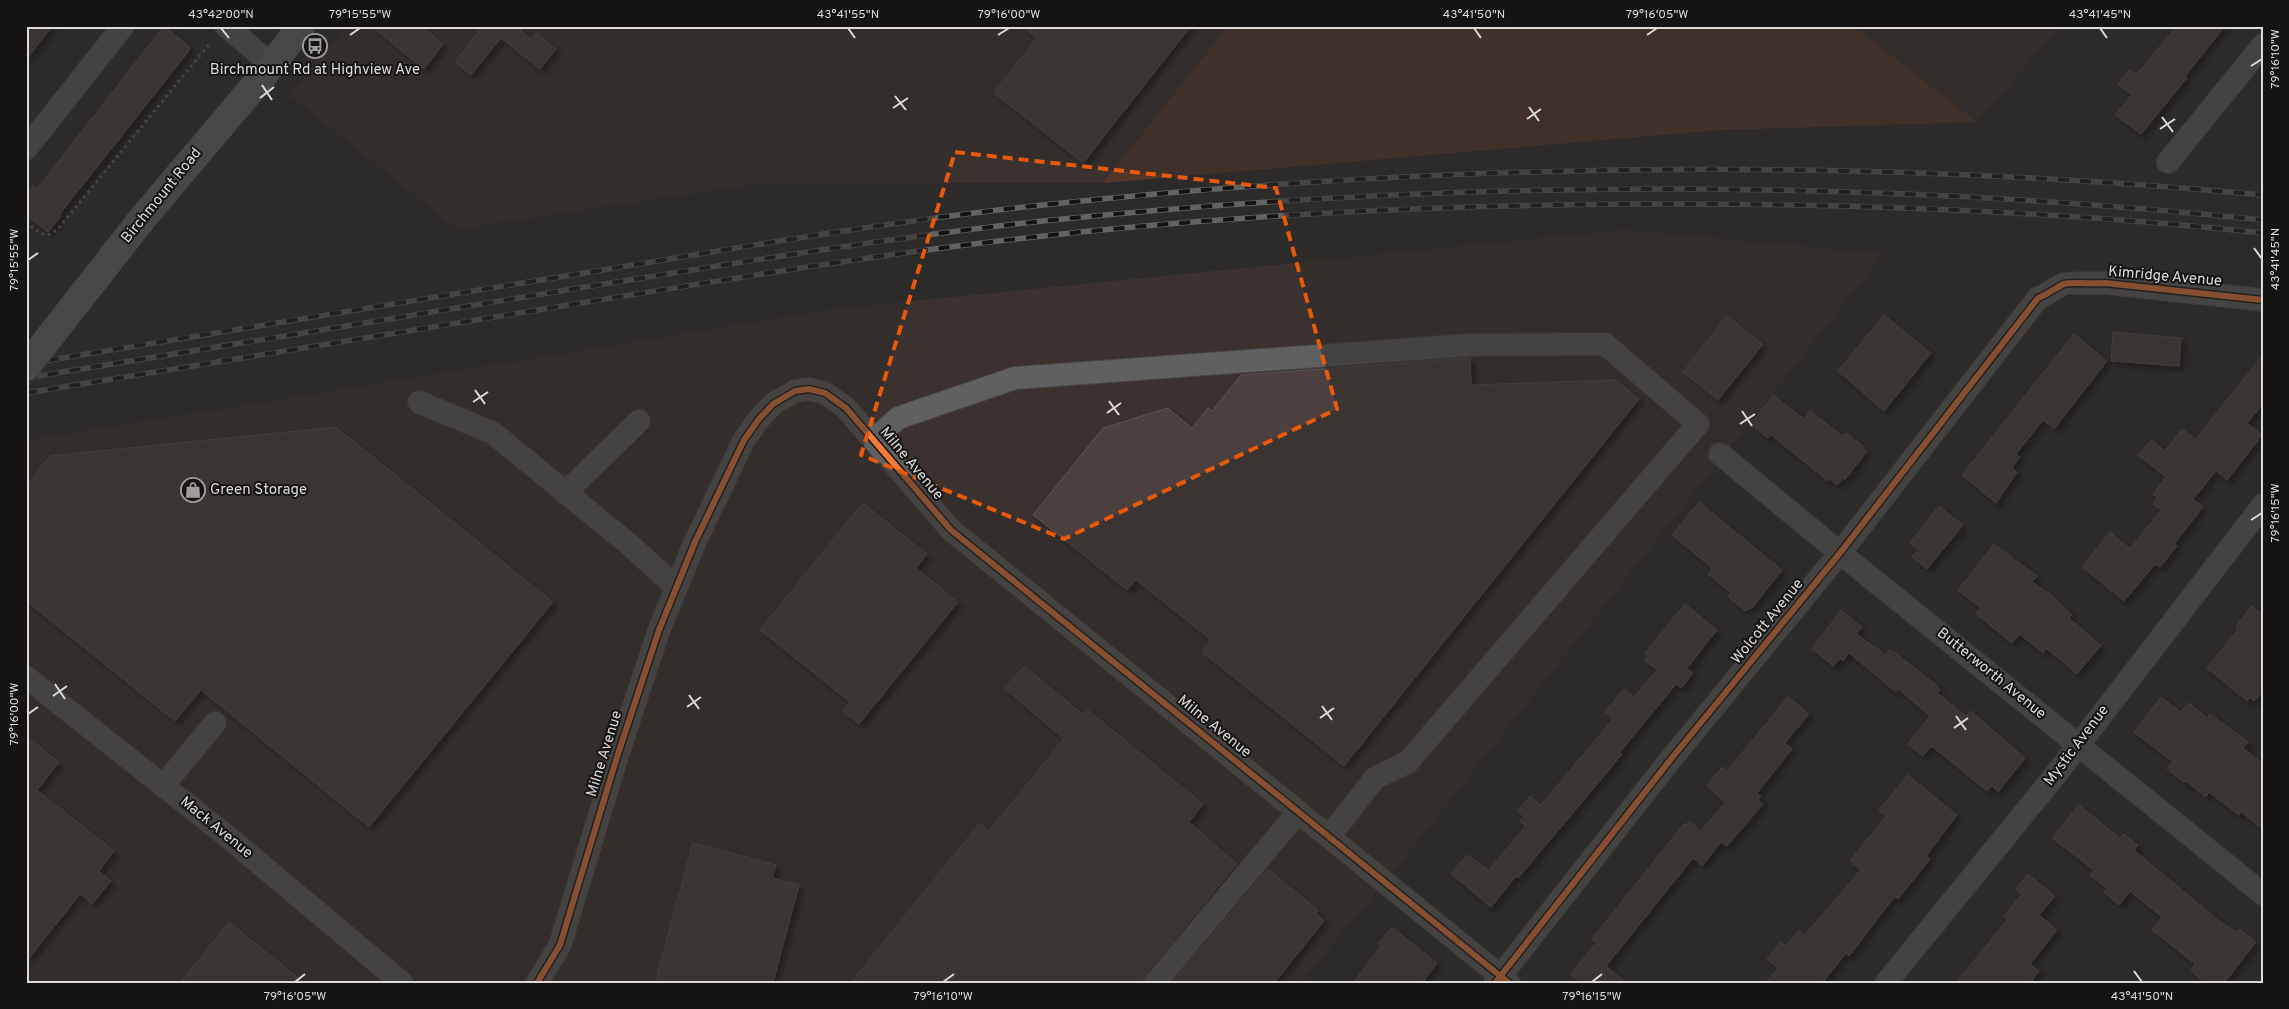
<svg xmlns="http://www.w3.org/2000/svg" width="2289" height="1009" viewBox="0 0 2289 1009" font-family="Overpass,sans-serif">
  <defs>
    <filter id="shadow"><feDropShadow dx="4.5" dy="4.5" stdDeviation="2.5" flood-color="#0009"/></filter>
  </defs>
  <rect width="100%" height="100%" fill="#2d2b2a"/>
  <g fill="#3b322f">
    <polygon points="346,26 1228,26 1103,183 760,183 457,229 289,95"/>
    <polygon points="1853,26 2060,26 1977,122"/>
    <polygon points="1624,230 1883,254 1393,872 1300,983 26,983 26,441 844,308"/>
  </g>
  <polygon fill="#553729" points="1228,26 1853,26 1977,122 1720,130 1103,183"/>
  <g fill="#4c413c" stroke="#565453" filter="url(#shadow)">
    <polygon points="26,26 52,26 26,60"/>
    <polygon points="164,26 190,47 188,52 59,215 61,216 48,232 26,215 26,195 33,186 37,189"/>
    <polygon points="371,26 421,26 443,44 424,69"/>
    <polygon points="483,26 516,26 531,39 536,33 556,49 540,69 501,38 471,75 455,62"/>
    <polygon points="1022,26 1191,26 1083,163 994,93 1037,38"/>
    <polygon points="2177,26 2225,26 2185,76 2187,78 2141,134 2115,115 2132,95 2118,84 2129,70 2136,75"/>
    <polygon points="1884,315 1931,353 1884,411 1838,371"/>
    <polygon points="1727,316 1763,344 1718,400 1683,372"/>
    <polygon points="2113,332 2181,338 2179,366 2111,361"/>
    <polygon points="2074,334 2107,361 2054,429 2043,420 2016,454 2020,457 2012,468 2017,472 1996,503 1962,475"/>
    <polygon points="2263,355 2263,404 2247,423 2262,435 2227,480 2216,471 2193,499 2203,507 2174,544 2177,546 2160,567 2155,564 2124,601 2082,567 2110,532 2130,549 2161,510 2153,504 2158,498 2153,494 2166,477 2138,455 2152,440 2165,451 2182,429 2196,439"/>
    <polygon points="1470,358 1471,385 1616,380 1639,399 1344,766 1202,652 1211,640 1136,580 1127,590 1033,515 1103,428 1168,408 1192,428 1208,408 1212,411 1241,375"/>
    <polygon points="1773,395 1804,419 1810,411 1843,436 1846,433 1863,446 1862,448 1867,451 1845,480 1843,478 1837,485 1830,479 1828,481 1771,435 1768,438 1751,424"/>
    <polygon points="336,427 553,602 369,827 201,690 175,721 26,601 26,486 50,456"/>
    <polygon points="1699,502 1782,570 1753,607 1745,611 1728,597 1731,593 1708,574 1712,568 1672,535"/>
    <polygon points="863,503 927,554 916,568 958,602 859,724 843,711 850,702 760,630"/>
    <polygon points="1939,506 1963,525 1927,569 1912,557 1918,550 1910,543"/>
    <polygon points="1994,544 2037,576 2032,582 2051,595 2072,615 2069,618 2101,645 2077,674 2046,648 2043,653 2020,634 2012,643 1976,614 1981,608 1958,590"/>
    <polygon points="1685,604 1717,630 1687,668 1693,673 1681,688 1676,684 1620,752 1622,754 1609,770 1518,878 1516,876 1491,907 1451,874 1467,855 1489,870 1526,826 1519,821 1524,816 1518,811 1530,796 1541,805 1613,719 1605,712 1624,689 1634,697 1657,670 1644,660 1648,655 1645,653"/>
    <polygon points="2252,606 2263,615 2263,691 2254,701 2250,698 2247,701 2207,668 2239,628 2236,626"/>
    <polygon points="1841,610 1862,627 1856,634 1886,655 1889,650 1892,652 1893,651 1935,684 1940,690 1937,693 1966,716 1971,711 2025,758 1998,792 1992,786 1987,791 1933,747 1930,747 1923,756 1908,744 1930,716 1898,689 1896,692 1849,653 1843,661 1840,658 1833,666 1812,649"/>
    <polygon points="1024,666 1084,715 1088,710 1203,804 1189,822 1237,864 1145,975 1142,983 851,983 980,823 989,831 1064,739 1005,689"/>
    <polygon points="1788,697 1809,714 1785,743 1792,749 1757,793 1761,796 1758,800 1763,804 1727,846 1721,842 1702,866 1693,858 1606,966 1627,983 1581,983 1571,974 1597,942 1592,939 1684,824 1686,825 1689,821 1701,831 1725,803 1707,786 1722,767 1727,771"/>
    <polygon points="2161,697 2180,712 2189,703 2207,718 2210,714 2248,742 2243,748 2263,764 2263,829 2241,812 2239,815 2209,792 2206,797 2186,781 2185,783 2167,769 2173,762 2134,732"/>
    <polygon points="26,736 59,762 37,790 114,851 99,871 111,881 92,904 80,894 26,962"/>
    <polygon points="1908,775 1957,815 1926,856 1930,859 1898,899 1895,896 1849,956 1846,953 1822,983 1766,983 1778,968 1767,959 1781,942 1785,947 1798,931 1805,935 1861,870 1850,861 1886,816 1879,810"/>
    <polygon points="2079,805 2120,838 2123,834 2138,845 2134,850 2223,924 2236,932 2239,929 2256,942 2224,983 2206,983 2198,977 2191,970 2195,964 2152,930 2162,917 2130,891 2119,905 2104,892 2107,888 2090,875 2094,870 2052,838"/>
    <polygon points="693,843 776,865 772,878 799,885 773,983 655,983"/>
    <polygon points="1268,869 1318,910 1316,913 1324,921 1274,983 1172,983"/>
    <polygon points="2028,874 2055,896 2039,915 2057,930 2030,964 2039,971 2030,983 1956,983 2008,919 2004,916 2022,894 2016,889"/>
    <polygon points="229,922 305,983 180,983"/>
    <polygon points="1392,927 1437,963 1422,983 1353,983 1381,946 1378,944"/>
  </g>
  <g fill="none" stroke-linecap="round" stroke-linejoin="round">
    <defs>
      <g id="minor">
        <polyline points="226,26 272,65"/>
        <polyline points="26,149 123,26"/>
        <polyline points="2168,162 2263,45"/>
        <polyline points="419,402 493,433 631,546 676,587"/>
        <polyline points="874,440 898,418 1015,378 1469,345 1605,344 1698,424 1408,762 1375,778 1329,837"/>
        <polyline points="1720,454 1840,553 2263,894"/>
        <polyline points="565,493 639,421"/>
        <polyline points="26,677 228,837 402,983"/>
        <polyline points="163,786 215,723"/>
        <polyline points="537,983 560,945 617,757 659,630 695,542 744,440 759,419 773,404 795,391 809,389 825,393 846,408 951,530 1509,983"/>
        <polyline points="1155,983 1298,812"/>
        <path d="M1495,983L1671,759L1840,553L2038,298C2048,294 2055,288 2064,284C2069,282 2096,284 2105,283L2263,300"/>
        <polyline points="1886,983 2057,773 2263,505"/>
      </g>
      <polyline id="major" points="142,219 272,65 301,26"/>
    </defs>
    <use href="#minor" stroke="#484747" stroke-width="24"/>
    <use href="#major" stroke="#484747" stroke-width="29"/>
    <polyline stroke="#676666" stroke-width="3" stroke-dasharray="2.5 4" stroke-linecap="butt" points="26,222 40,233 48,235 58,229 211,42"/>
    <use href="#minor" stroke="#606060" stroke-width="22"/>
    <use href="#major" stroke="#6a6969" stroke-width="28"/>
    <defs>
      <g id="rail">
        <path d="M26,364C212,333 398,303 584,273C737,248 890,221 1043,205C1449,162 1856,157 2263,195"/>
        <path d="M26,378C209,348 391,319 573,289C730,264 886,238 1043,221C1449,179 1857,178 2263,220"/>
        <path d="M26,393C205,364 384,335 562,306C689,286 815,264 942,248C1174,218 1408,205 1642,204C1849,203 2056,211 2263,233"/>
      </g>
    </defs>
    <use href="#rail" stroke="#646363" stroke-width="5.5"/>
    <use href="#rail" stroke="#151413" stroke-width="4" stroke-dasharray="11" stroke-linecap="butt"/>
    <defs>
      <polyline id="major-bridge" points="26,367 142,219"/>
    </defs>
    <use href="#major-bridge" stroke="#484747" stroke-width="29" stroke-linecap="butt"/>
    <use href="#major-bridge" stroke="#6a6969" stroke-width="28"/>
    <defs>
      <g id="cycleway">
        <polyline points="537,983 560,945 617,757 659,630 695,542 744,440 759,419 773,404 795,391 809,389 825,393 846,408 951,530 1509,983"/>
        <path d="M1495,983L1671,759L1840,553L2038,298C2048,294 2055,288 2064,284C2069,282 2096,284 2105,283L2263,300"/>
      </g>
    </defs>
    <use href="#cycleway" stroke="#151413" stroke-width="9"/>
    <use href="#cycleway" stroke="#f17a3a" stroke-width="6"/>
  </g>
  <path d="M0 0H2289V1009H0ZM955,152L1276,188L1337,409L1064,539L861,455Z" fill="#2d2b2a" fill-opacity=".55" fill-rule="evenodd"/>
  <path fill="none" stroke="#e8590c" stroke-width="4" stroke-dasharray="10 6" stroke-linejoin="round" d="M955,152L1276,188L1337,409L1064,539L861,455Z"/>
  <path fill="none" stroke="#dddbd9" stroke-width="2" d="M221,28L229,38M848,28L855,38M1474,28L1481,38M2100,28L2107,38M350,35L360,28M998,35L1009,28M1647,35L1657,28M2251,66L2262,59M262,85L272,100M895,96L906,110M260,98L274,87M1529,107L1539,121M893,108L908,98M2162,117L2173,132M1527,119L1541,109M2160,129L2175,119M2254,248L2262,259M28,260L38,253M475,390L485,404M1109,401L1119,415M473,402L488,392M1742,411L1752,426M1107,413L1121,403M1740,424L1755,414M2251,520L2262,513M55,684L65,699M689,695L699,709M53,696L67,686M1322,706L1332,720M687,707L701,697M28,714L38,707M1956,716L1966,730M1320,718L1334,708M1954,728L1968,718M2134,971L2142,982M295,982L305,974M943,982L954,974M1592,982L1602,974"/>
  <defs>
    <symbol id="bus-ring" viewBox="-11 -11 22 22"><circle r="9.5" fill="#151413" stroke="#9f9d9c" stroke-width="1.5"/><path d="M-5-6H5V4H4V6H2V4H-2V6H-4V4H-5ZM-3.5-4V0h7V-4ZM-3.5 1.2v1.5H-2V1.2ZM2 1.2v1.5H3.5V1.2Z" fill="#9f9d9c"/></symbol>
    <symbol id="shop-ring" viewBox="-11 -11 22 22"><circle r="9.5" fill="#151413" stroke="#9f9d9c" stroke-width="1.5"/><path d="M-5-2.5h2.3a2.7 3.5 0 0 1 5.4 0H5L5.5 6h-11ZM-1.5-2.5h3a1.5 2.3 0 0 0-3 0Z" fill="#9f9d9c"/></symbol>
  </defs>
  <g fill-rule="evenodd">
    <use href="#bus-ring" x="301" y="32" width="28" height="28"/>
    <use href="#shop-ring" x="179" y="476" width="28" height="28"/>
  </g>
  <g text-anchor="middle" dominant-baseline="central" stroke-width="4" stroke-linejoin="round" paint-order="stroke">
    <g font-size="15" fill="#dddbd9" stroke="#151413">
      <text x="315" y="70">Birchmount Rd at Highview Ave</text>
      <text x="210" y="490" text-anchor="start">Green Storage</text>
    </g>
    <g font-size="15" fill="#dddbd9" stroke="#151413">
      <text transform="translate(162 196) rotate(-51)">Birchmount Road</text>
      <text transform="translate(2165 277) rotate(5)">Kimridge Avenue</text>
      <text transform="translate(911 464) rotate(50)">Milne Avenue</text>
      <text transform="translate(1768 622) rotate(-51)">Wolcott Avenue</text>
      <text transform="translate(1991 674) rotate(39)">Butterworth Avenue</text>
      <text transform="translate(1214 727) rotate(39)">Milne Avenue</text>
      <text transform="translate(2077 746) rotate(-53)">Mystic Avenue</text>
      <text transform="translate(605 754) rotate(-73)">Milne Avenue</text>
      <text transform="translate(216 828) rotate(39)">Mack Avenue</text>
    </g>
  </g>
  <rect width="2289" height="1009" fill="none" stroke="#151413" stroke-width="55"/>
  <rect x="28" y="28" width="2234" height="954" fill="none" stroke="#dddbd9" stroke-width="2"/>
  <g font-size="12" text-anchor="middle" fill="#dddbd9">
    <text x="221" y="18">43°42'00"N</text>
    <text x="360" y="18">79°15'55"W</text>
    <text x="848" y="18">43°41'55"N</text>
    <text x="1009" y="18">79°16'00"W</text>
    <text x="1474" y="18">43°41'50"N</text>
    <text x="1657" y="18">79°16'05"W</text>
    <text x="2100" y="18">43°41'45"N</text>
    <text transform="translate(2275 59) rotate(-90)" y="4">79°16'10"W</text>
    <text transform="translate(2275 259) rotate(-90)" y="4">43°41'45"N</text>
    <text transform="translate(14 260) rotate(-90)" y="4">79°15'55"W</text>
    <text transform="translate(2275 513) rotate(-90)" y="4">79°16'15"W</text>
    <text transform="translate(14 714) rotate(-90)" y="4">79°16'00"W</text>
    <text x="295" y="1000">79°16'05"W</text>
    <text x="943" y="1000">79°16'10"W</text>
    <text x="1592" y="1000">79°16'15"W</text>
    <text x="2142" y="1000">43°41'50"N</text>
  </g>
</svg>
